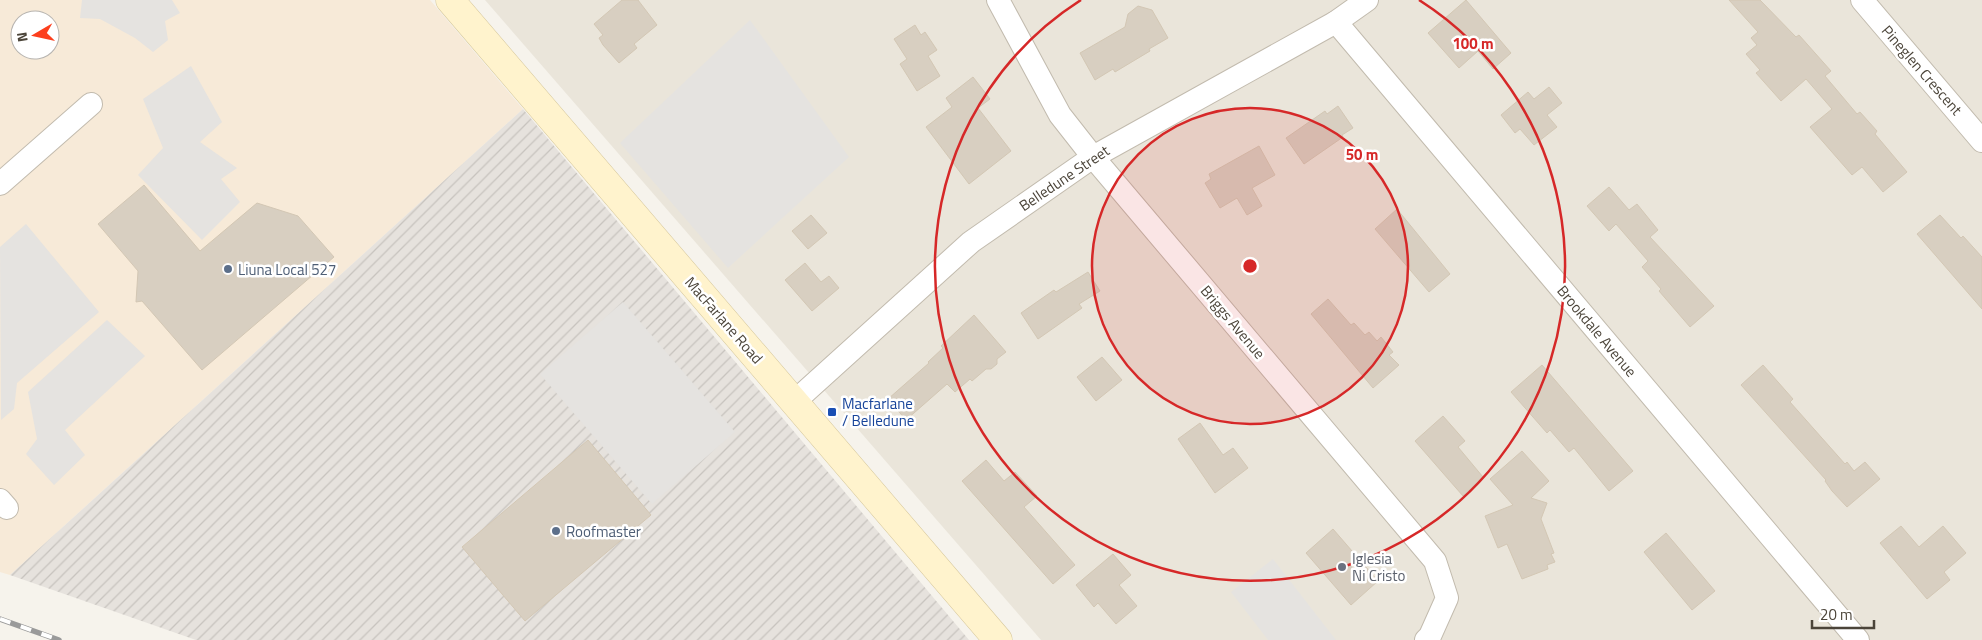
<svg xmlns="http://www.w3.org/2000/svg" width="1982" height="640" viewBox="0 0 1982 640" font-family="'Titillium Web',sans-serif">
  <defs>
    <pattern id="industrial-furrows" width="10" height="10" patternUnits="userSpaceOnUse" patternTransform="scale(1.25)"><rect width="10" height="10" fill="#e6e2dd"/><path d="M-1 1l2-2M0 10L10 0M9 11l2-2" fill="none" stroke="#c7c3be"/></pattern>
  </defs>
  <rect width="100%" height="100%" fill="#f6f3ec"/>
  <polygon fill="#eae5da" points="485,0 1982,0 1982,640 1041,640"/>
  <path fill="#f7ead8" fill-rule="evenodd" d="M0,0H430L523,109L10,575L0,572ZM20,20H50V50H20Z"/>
  <polygon fill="url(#industrial-furrows)" points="523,109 969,640 196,640 10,575"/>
  <g fill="#e5e3e0">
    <polygon points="82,0 172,0 180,13 165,21 168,40 153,52 135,38 100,19 80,18"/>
    <polygon points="750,20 849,157 728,268 620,143"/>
    <polygon points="191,66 222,122 200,142 237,168 221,179 240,202 202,240 138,175 163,148 143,99"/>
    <polygon points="26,224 99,312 17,383 14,409 1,420 0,247"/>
    <polygon points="623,302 735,432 652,504 540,374"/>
    <polygon points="107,320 145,356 65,430 85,455 54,485 26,454 37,439 28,392"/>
    <polygon points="1273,559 1336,640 1268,640 1231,592"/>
  </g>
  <g fill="#d8cfc1" stroke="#d3c7b4">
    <polygon points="622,0 638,0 657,25 634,44 637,48 619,63 603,45 599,38 603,35 594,24"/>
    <polygon points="1466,0 1511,53 1493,69 1478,51 1459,68 1428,33"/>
    <polygon points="1729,0 1760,0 1796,37 1799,35 1831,71 1825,76 1857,114 1860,112 1877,131 1875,134 1907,172 1883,192 1862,167 1852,175 1810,127 1832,109 1806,79 1781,101 1756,73 1760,70 1746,54 1757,45 1751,38 1758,32"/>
    <polygon points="1138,6 1152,10 1168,38 1149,49 1150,51 1115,72 1113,69 1095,80 1080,53 1125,27 1128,14"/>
    <polygon points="915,25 921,35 925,32 937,50 928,56 940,76 917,91 900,64 907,59 894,39"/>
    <polygon points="973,77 990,99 978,108 1011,151 969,184 926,127 952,107 946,98"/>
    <polygon points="1549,87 1562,103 1547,115 1557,127 1534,145 1520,129 1515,133 1501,115 1528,92 1534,99"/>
    <polygon points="1338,106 1353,128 1342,135 1343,137 1304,164 1286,138 1325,111 1327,114"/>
    <polygon points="1259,146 1275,175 1252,188 1262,206 1247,215 1237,198 1220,208 1205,183 1211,179 1209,174"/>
    <polygon points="144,185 200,251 257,203 298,216 334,257 202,370 142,301 136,302 138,271 98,224"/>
    <polygon points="1609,187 1629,210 1637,204 1658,230 1650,237 1714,306 1690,327 1659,291 1661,289 1642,267 1648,261 1616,224 1609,231 1587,206"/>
    <polygon points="1397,209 1450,274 1429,292 1375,229"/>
    <polygon points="811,215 827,233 808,249 792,231"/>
    <polygon points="1940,215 1961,238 1963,236 1982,257 1982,309 1917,234"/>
    <polygon points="805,263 821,282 829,276 839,288 812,311 785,280"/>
    <polygon points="1088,272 1100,291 1079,304 1082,308 1038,339 1021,313 1054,290 1056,292"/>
    <polygon points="1328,299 1351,325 1354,323 1365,335 1369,332 1377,341 1381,337 1393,352 1389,355 1399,365 1373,388 1311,314"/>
    <polygon points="974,315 1006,352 997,359 997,364 991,369 986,369 972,381 970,379 955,392 947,384 906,420 888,399 929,363 928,362 943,348 941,346"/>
    <polygon points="1102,357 1122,380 1096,401 1077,377"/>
    <polygon points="1542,365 1633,471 1609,491 1574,448 1569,452 1550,430 1547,433 1511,392"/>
    <polygon points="1763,365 1793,399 1790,402 1845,464 1847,462 1854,471 1865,462 1880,479 1847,507 1832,491 1825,481 1826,480 1741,385"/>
    <polygon points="1443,416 1465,441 1458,447 1483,477 1463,496 1415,441"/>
    <polygon points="1200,423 1223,455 1233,448 1248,468 1215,493 1178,439"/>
    <polygon points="588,440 651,515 525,621 462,547"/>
    <polygon points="1522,451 1549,481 1531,498 1547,503 1541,519 1554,553 1551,554 1555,562 1547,565 1548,569 1522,579 1507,544 1498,548 1485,516 1513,505 1490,479"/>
    <polygon points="986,460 1004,481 1015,472 1037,496 1024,507 1075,565 1053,584 962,481"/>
    <polygon points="1901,526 1919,547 1943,526 1966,553 1944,572 1950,580 1927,599 1880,543"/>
    <polygon points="1333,529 1378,581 1351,605 1306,553"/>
    <polygon points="1666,533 1715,591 1692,610 1644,552"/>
    <polygon points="1113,554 1131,575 1119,585 1137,606 1116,624 1098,603 1094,607 1076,585"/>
  </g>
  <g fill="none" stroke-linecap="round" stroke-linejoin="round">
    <defs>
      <g id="street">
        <polyline points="998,0 1060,115 1093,157 1435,561 1447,598 1430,636 1426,640"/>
        <polyline points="1862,0 1982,141"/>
        <polyline points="1336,22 1858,640"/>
        <polyline points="0,184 91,104"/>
        <polyline points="794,402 971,242 1093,157 1336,22 1367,0"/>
        <polyline points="0,500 7,508"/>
      </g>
      <polyline id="secondary" points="450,0 998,640"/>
    </defs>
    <use href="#street" stroke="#c2bbae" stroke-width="24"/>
    <use href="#secondary" stroke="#d6c79b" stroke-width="29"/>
    <use href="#street" stroke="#fff" stroke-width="22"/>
    <use href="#secondary" stroke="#fff3cd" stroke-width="28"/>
    <defs>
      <polyline id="rail" points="0,619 59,640"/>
    </defs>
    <use href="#rail" stroke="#9a9a9a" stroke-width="5.5"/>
    <use href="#rail" stroke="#fff" stroke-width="4" stroke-dasharray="11" stroke-linecap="butt"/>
  </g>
  <circle cx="1250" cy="266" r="158" fill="#d62828" fill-opacity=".12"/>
  <g fill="none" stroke="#d62828" stroke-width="2.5">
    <circle cx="1250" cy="266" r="158"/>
    <path d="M1419 0A315 315 0 1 1 1081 0"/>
  </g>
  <g fill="#5c6f8a" stroke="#fff" stroke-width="2">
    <circle cx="228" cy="269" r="5"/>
    <circle cx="556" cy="531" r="5"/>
  </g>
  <rect fill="#1a4fb4" stroke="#fff" stroke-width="2" x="827" y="407" width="10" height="10" rx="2.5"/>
  <circle fill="#6b7280" stroke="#fff" stroke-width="2" cx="1342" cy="567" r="5"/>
  <g text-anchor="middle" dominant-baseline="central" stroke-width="5" stroke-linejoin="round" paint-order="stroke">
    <g font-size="15" fill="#4b4439" stroke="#fff">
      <text transform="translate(1922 70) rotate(49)">Pineglen Crescent</text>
      <text transform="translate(1064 178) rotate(-34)">Belledune Street</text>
      <text transform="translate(724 320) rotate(49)">MacFarlane Road</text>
      <text transform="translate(1233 322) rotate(50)">Briggs Avenue</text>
      <text transform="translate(1597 331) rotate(50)">Brookdale Avenue</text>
    </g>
    <g font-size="15" fill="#4e5e75" stroke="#fff" text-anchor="start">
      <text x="238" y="269">Liuna Local 527</text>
      <text x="566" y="531">Roofmaster</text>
    </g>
    <g font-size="15" fill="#164399" stroke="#fff" text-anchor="start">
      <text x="842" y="403">Macfarlane<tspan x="842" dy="17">/ Belledune</tspan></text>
    </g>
    <g font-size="15" fill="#5b616d" stroke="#fff" text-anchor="start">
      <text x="1352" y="558">Iglesia<tspan x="1352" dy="17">Ni Cristo</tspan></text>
    </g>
  </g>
  <circle cx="1250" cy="266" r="8" fill="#d62828" stroke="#fff" stroke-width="2.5"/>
  <g font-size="15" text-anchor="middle" font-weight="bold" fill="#d62828" stroke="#fff" stroke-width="5" stroke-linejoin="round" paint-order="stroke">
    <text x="1473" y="49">100 m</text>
    <text x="1362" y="160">50 m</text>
  </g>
  <g transform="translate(35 35) rotate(261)"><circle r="24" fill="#ffffff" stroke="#b7b4b0"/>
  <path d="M0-4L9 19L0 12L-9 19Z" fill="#fc3f1d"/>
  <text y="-8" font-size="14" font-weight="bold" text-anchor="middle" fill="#4b4439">N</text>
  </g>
  <path d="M1812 620v8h62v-8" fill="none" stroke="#4b4439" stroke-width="2.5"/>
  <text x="1820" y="620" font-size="15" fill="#4b4439" stroke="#ffffff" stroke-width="4" paint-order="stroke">20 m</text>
</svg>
